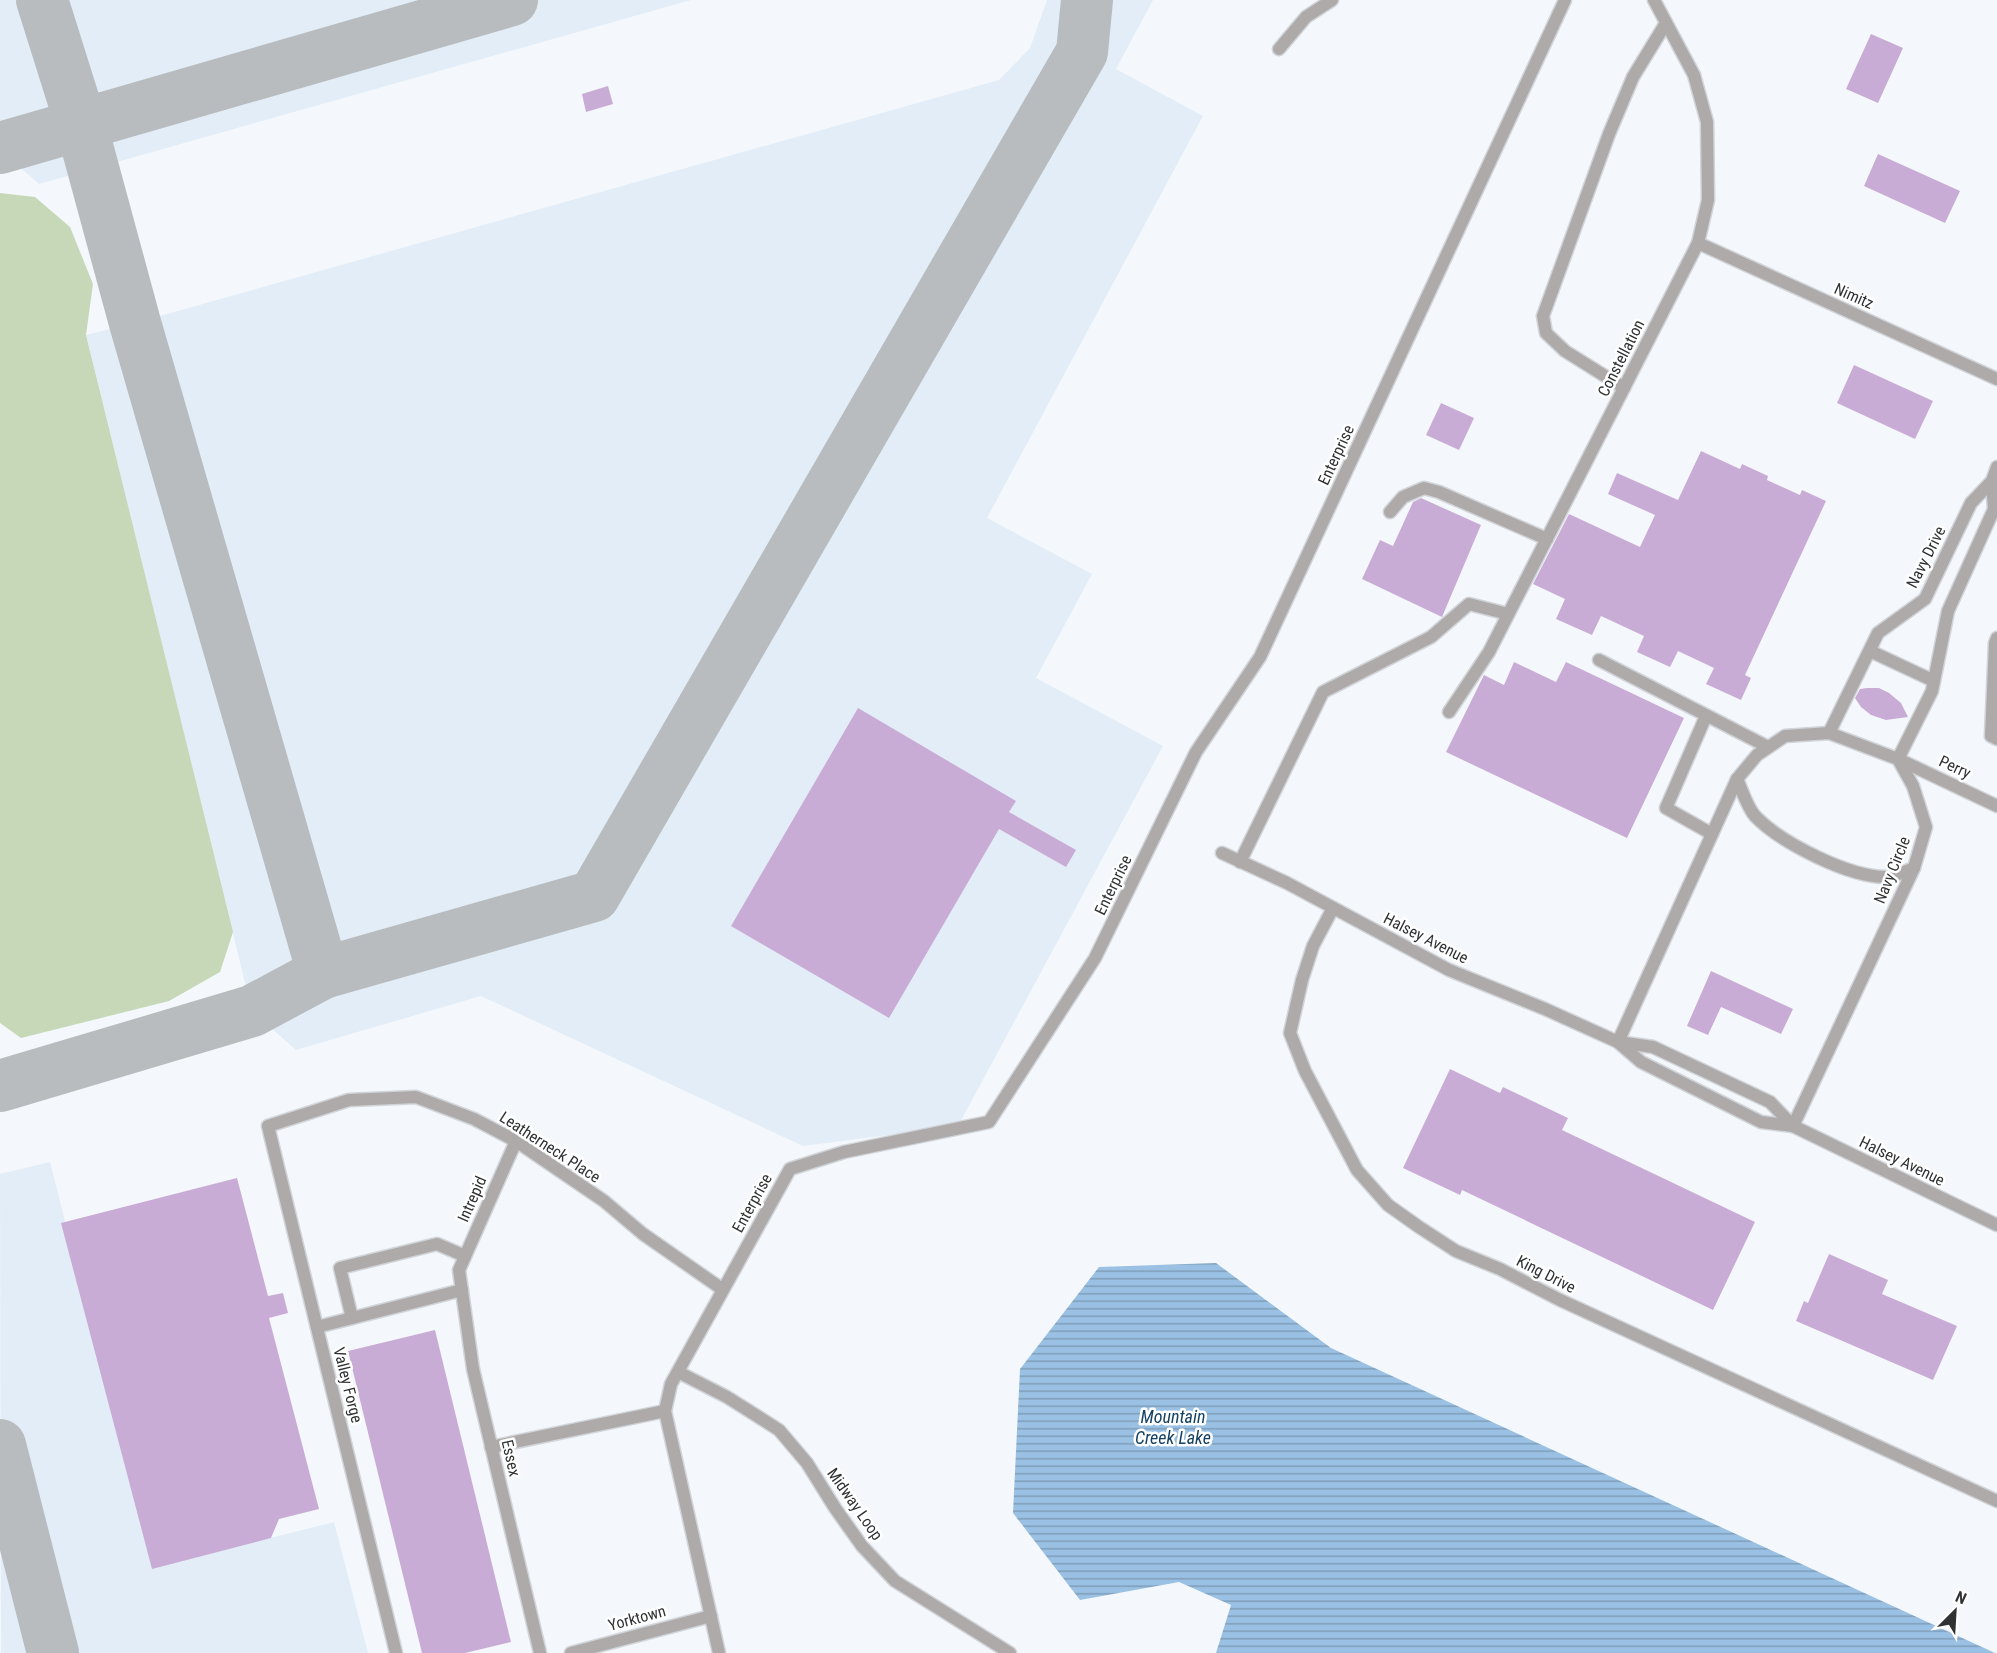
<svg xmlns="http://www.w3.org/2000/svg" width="1997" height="1653" viewBox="0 0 1997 1653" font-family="'Roboto Condensed',sans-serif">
  <defs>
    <pattern id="water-rules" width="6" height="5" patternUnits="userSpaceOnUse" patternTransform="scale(1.5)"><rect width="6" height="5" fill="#9ac1e4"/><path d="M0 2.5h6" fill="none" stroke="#7e9db9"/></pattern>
  </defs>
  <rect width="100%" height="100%" fill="#f4f8fc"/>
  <g fill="#e3edf7">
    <polygon points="0,0 691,0 39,184 0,150"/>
    <polygon points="1047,0 1153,0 1116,69 1203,116 987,518 1092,574 1036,678 1163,746 958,1126 803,1146 481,996 296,1050 252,1011 86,335 135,323 999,80 1030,48"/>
    <polygon points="50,1162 153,1567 334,1522 368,1653 1,1653 0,1174"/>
  </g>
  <polygon fill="#c6d8b7" points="0,193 35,197 70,227 93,284 86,335 233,932 220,972 169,1001 21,1038 0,1023"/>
  <polygon fill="url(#water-rules)" points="1216,1263 1331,1348 1995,1653 1216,1653 1231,1605 1179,1582 1080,1600 1013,1513 1020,1369 1099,1267"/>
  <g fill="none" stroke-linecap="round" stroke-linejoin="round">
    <g stroke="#b8bcbf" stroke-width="52">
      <polyline points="0,148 512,0"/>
      <polyline points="323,973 594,896 1082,52 1087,0"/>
      <polyline points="0,1086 252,1011 323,973 135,323 81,124 42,0"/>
      <polyline points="0,1445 53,1653"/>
    </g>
  </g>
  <g fill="#c9acd5">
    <polygon points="1871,34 1903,48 1878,103 1846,89"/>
    <polygon points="608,86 613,104 586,112 582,94"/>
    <polygon points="1878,154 1960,191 1945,223 1864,186"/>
    <polygon points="1854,365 1933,401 1915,439 1837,403"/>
    <polygon points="1441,403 1474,418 1459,450 1426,435"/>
    <polygon points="1701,451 1740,469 1742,464 1768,476 1767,480 1800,495 1802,490 1826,501 1745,675 1751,678 1741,700 1706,684 1714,668 1678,651 1670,667 1637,652 1644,636 1601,616 1592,635 1556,619 1565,599 1533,584 1569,514 1640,547 1655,515 1608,494 1617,473 1678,500"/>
    <polygon points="1421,498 1481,525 1442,617 1362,579 1380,540 1393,546 1413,502"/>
    <polygon points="1514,662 1556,682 1566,662 1684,718 1627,838 1446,752 1484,675 1504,685"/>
    <polygon points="1867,688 1879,688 1889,693 1901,703 1908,717 1886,720 1871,715 1861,707 1855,698 1860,689"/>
    <polygon points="858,708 1016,801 1009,812 1076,850 1066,867 999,829 889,1018 731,926"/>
    <polygon points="1711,971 1793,1009 1781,1034 1721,1007 1708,1035 1687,1026"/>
    <polygon points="1450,1069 1500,1093 1503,1087 1568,1118 1562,1130 1755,1222 1713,1310 1462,1190 1460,1195 1403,1168"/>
    <polygon points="237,1178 268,1296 283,1293 288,1313 269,1318 319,1509 279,1519 271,1538 152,1569 61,1223"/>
    <polygon points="1829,1254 1888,1280 1882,1294 1957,1326 1933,1380 1796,1321 1804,1301 1808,1303"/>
    <polygon points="435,1330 511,1642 465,1653 422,1653 348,1351"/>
  </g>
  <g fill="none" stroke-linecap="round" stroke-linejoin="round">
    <defs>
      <g id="service">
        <polyline points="1279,49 1306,17 1332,0"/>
        <polyline points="1698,243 1997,379"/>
        <polyline points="1624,388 1565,351 1546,333 1543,316 1609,134 1633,77 1666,23"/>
        <polyline points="1992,481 1994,509 1948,611 1932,691 1898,759 1997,806"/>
        <polyline points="1390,512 1403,497 1424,488 1439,492 1547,539"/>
        <polyline points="1997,638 1995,643 1991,736 1997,739"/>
        <polyline points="1870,651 1934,681"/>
        <polyline points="1599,660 1768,747"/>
        <polyline points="1449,712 1489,652 1698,243 1708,200 1707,122 1694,75 1654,0"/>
        <polyline points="1706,716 1666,808 1712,834"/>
        <polyline points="1829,733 1878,633 1925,599 1971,503 1992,481 1997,467"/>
        <path d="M1737,779C1742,790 1747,807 1755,816C1781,843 1850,878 1888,877C1896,876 1906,871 1914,868"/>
        <polyline points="1222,853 1287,883 1449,970 1545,1009 1618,1042 1653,1047 1770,1102 1793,1126"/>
        <polyline points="1240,862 1323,692 1431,637 1469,604 1508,614"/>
        <polyline points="1333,908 1313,946 1302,980 1290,1033 1305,1071 1357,1170 1388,1205 1419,1227 1456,1251 1500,1269 1560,1300 1997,1501"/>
        <polyline points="1618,1042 1737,779 1757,755 1785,736 1829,733 1898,759 1913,786 1926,827 1914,868 1793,1126"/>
        <polyline points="1619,1043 1641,1062 1761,1122 1793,1126 1997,1225"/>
        <polyline points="516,1141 459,1270 473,1369 540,1653"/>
        <polyline points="352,1318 340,1268 437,1244 465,1256"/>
        <polyline points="317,1327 462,1290"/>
        <polyline points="678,1372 727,1397 779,1430 807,1463 835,1508 862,1546 895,1581 1010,1653"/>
        <polyline points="491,1447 665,1411"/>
        <polyline points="396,1653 268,1126 349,1100 416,1097 474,1119 516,1141 604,1201 643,1234 722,1289"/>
        <polyline points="571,1653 711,1616"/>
        <polyline points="719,1653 665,1411 671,1384 790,1169 844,1152 989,1122 1095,958 1196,752 1260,657 1565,0"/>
      </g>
    </defs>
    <use href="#service" stroke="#d1d4d8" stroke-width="15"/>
    <use href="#service" stroke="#adaaa9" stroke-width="12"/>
  </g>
  <g text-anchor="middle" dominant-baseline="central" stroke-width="5" stroke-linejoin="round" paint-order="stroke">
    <g font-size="16" fill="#303133" stroke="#fff">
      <text transform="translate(1854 296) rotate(24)">Nimitz</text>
      <text transform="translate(1621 358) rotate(-63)">Constellation</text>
      <text transform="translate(1336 455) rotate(-65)">Enterprise</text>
      <text transform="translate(1926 557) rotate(-63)">Navy Drive</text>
      <text transform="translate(1955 767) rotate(25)">Perry</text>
      <text transform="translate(1892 870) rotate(-68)">Navy Circle</text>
      <text transform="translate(1113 885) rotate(-64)">Enterprise</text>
      <text transform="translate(1426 938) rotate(27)">Halsey Avenue</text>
      <text transform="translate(550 1147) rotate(33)">Leatherneck Place</text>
      <text transform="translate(1902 1161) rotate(26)">Halsey Avenue</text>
      <text transform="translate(472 1199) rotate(-66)">Intrepid</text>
      <text transform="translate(752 1203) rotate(-61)">Enterprise</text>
      <text transform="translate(1546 1274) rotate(27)">King Drive</text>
      <text transform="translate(348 1385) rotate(76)">Valley Forge</text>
      <text transform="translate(511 1458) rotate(77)">Essex</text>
      <text transform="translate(855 1504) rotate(55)">Midway Loop</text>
      <text transform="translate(637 1618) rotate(-15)">Yorktown</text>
    </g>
    <g font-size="18" font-style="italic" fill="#144063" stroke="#fff">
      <text x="1173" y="1416">Mountain<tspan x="1173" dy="21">Creek Lake</tspan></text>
    </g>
  </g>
  <g transform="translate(1955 1611) rotate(24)" stroke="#ffffff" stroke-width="4.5" paint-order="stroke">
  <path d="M0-4.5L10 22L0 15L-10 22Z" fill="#303133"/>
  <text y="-9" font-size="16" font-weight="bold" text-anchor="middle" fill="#303133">N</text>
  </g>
</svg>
